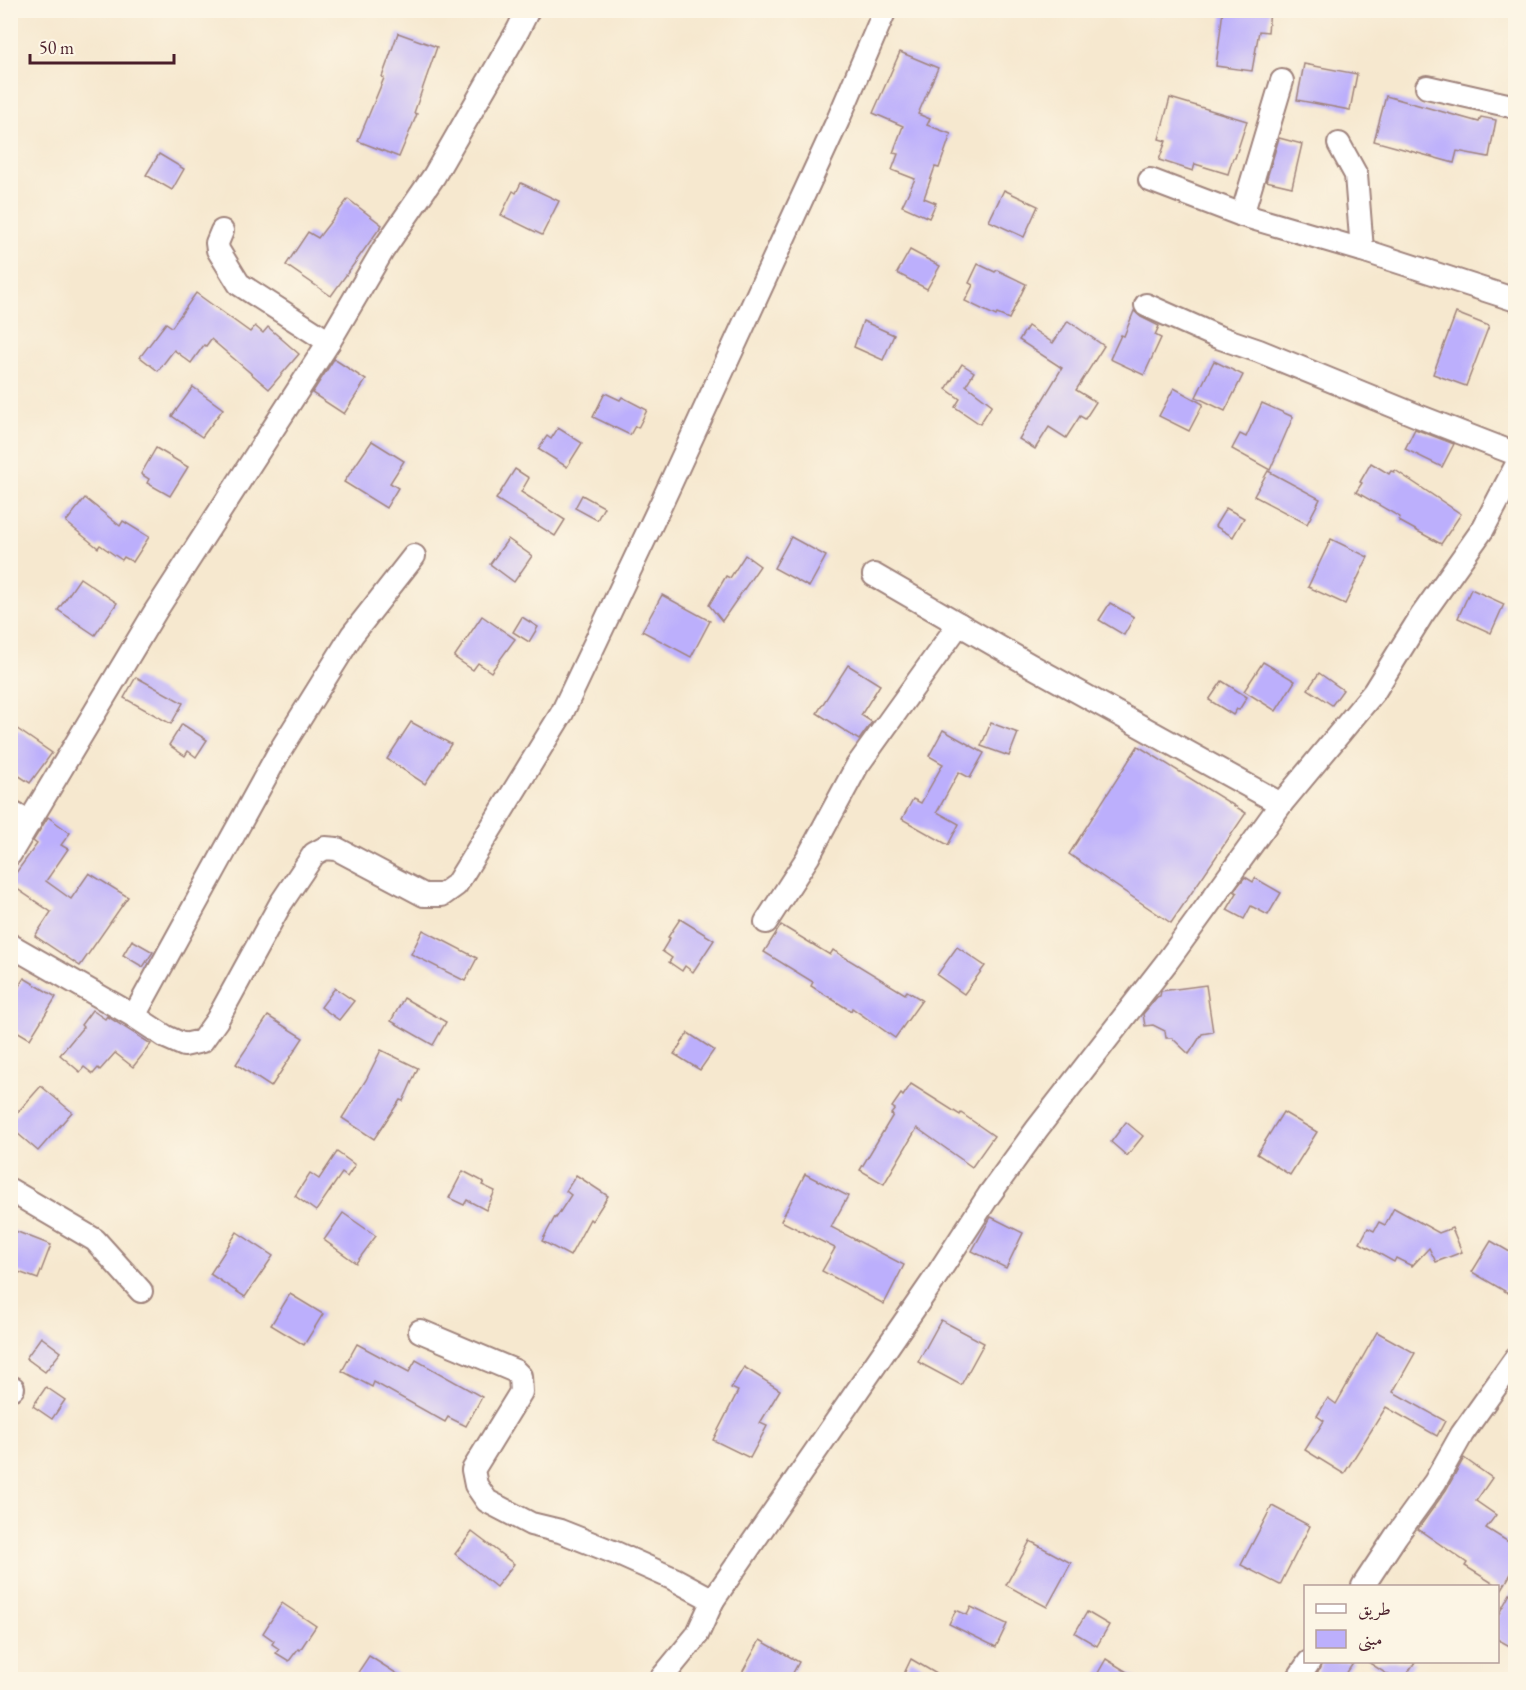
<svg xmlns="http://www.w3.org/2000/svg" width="1526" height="1690" viewBox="0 0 1526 1690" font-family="'EB Garamond',Amiri,serif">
  <rect width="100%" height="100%" fill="#fcf5e5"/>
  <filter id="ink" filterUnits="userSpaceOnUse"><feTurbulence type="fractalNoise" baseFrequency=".0167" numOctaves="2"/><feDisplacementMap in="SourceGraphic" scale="12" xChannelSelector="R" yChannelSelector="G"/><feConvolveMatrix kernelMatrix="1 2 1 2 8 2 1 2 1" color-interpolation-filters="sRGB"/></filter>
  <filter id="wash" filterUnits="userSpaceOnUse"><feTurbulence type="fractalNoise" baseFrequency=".008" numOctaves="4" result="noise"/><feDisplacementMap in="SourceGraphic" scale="24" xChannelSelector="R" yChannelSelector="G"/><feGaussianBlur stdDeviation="1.35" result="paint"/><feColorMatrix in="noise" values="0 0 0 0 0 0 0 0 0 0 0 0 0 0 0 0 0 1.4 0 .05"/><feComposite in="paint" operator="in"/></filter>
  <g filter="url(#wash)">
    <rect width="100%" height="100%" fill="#f6e8cf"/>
    <g id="blocks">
      <g fill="#bcaffc">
        <polygon points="1223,10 1270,10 1268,32 1259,31 1252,71 1216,66"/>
        <polygon points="398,33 437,47 414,113 417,114 399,157 358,141 384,78 382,77"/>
        <polygon points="900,52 938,68 918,114 930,119 927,125 951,134 939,168 935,167 924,198 936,203 929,218 902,206 915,179 892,170 898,154 893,153 903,126 873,113"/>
        <polygon points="1304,64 1357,74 1350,110 1297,100"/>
        <polygon points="1386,96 1479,122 1481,117 1496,120 1489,157 1457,151 1454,163 1374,141"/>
        <polygon points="1170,98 1247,121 1235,158 1233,158 1228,174 1195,164 1193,171 1159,160 1166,141 1159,139"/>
        <polygon points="1279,138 1302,144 1292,187 1266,181"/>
        <polygon points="159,154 184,169 172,190 146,175"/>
        <polygon points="521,183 559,201 542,235 501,215 513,191 516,193"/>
        <polygon points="1004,190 1038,206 1024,237 989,221"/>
        <polygon points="348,199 382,225 331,296 286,265 308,232 318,238"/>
        <polygon points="910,250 940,266 927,289 897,273"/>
        <polygon points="978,264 995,272 997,270 1026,284 1009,319 997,314 996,316 965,301 973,285 969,283"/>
        <polygon points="196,293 250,332 255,326 263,333 268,327 299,354 269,389 211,339 206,346 204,345 191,363 174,350 158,371 140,357 166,323 172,327"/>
        <polygon points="1134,311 1141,317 1159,326 1155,335 1161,338 1144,375 1110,359 1121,335 1124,336"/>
        <polygon points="1456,313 1489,326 1466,386 1433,374"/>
        <polygon points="863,321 894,335 883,360 854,347"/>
        <polygon points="1068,321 1104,346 1076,390 1096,402 1085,419 1080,416 1066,438 1049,427 1035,449 1019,439 1062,368 1019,340 1028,326 1053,343"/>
        <polygon points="334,359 366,380 344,414 312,393"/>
        <polygon points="1214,361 1243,375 1225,411 1196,397"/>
        <polygon points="962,364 974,372 966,385 992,405 980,424 955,407 960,399 946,389"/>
        <polygon points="193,387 223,409 202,437 172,416"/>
        <polygon points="1174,388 1203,404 1189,431 1159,416"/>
        <polygon points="605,393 620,400 622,397 647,410 638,428 635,426 630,435 593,417"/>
        <polygon points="1262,403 1293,417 1270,470 1232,449 1240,434 1246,437"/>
        <polygon points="558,428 582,443 567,467 538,449 547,436 551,439"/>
        <polygon points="1415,429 1454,444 1442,467 1405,449"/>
        <polygon points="372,441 404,461 390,483 398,488 386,508 344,482"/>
        <polygon points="156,448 188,467 170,496 147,483 149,479 141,474"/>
        <polygon points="1371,463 1389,474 1391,471 1394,472 1395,470 1461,514 1441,544 1399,521 1400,517 1356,492 1362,483 1360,482"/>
        <polygon points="515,469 529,478 521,492 565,520 555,536 496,499"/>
        <polygon points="1268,471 1320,499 1307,524 1254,496"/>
        <polygon points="582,495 604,507 597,520 575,508"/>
        <polygon points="85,498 120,526 123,521 149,537 133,562 124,557 122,560 100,545 98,548 66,522"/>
        <polygon points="1226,508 1244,518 1233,537 1215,526"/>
        <polygon points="791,537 826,556 809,587 774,568"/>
        <polygon points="508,539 532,556 514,582 490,564"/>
        <polygon points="1331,539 1368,557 1345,604 1308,587"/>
        <polygon points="745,555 760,566 722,621 709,605 726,576 730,578"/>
        <polygon points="80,578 117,603 95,635 58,610"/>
        <polygon points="1471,589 1504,604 1491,633 1458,618"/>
        <polygon points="662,595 710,621 691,657 642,631"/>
        <polygon points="1110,603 1134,617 1124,635 1099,620"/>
        <polygon points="482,616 515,639 491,672 478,663 473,670 454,657"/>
        <polygon points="522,617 538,627 529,642 513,632"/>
        <polygon points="1263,662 1295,681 1276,711 1244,691"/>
        <polygon points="848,665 880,685 861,715 872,722 859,740 817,713"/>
        <polygon points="1319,673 1343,690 1332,705 1308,689"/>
        <polygon points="136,677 183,703 171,724 124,698"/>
        <polygon points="1222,681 1247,697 1239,710 1237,709 1233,715 1209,700"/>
        <polygon points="411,722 451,744 425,784 387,759"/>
        <polygon points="991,723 1018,733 1009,756 981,746"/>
        <polygon points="10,724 52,753 30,783 10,770"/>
        <polygon points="182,724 207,740 196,757 188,751 185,756 169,745"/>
        <polygon points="943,730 984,753 970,778 959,772 937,812 959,824 948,845 902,819 913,799 921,803 943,764 929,756"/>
        <polygon points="1138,746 1246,813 1171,923 1069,854"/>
        <polygon points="48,817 70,833 61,845 68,849 46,881 71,899 89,873 128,897 80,966 35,936 51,912 10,884 10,881 37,844 33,841"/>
        <polygon points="1245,877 1253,882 1255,878 1281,893 1268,915 1251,906 1244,919 1227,910 1237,893 1234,891"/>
        <polygon points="680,919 714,940 693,972 685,966 682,971 669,962 672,958 662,951 670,938 668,937"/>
        <polygon points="781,925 830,955 833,950 905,994 907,991 922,1000 895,1038 852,1008 851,1011 811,986 813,982 764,952"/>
        <polygon points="423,930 477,958 465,981 411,954"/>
        <polygon points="132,940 153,952 143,967 123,955"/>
        <polygon points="957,947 985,966 964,994 937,975"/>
        <polygon points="24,978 56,997 30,1039 10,1027 10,1000"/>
        <polygon points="1206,985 1213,1032 1202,1034 1189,1054 1172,1038 1166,1038 1165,1031 1153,1025 1145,1026 1143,1014 1157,997 1160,996 1161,991"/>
        <polygon points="335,988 354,1001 339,1020 321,1007"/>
        <polygon points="404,998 446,1022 433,1045 391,1021"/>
        <polygon points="92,1010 105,1019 107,1016 151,1044 133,1067 115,1053 100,1070 98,1068 93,1074 84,1067 80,1072 60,1055 83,1027 81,1025"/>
        <polygon points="268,1016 303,1038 271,1087 236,1064"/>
        <polygon points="688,1033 714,1050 700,1070 674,1054"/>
        <polygon points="381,1050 418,1068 403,1101 400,1100 374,1139 342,1118 366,1080"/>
        <polygon points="911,1084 960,1115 961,1113 994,1136 972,1167 917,1128 884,1184 860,1170 893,1115 891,1114 895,1109 892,1107 901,1094 903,1096"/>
        <polygon points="41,1086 72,1112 38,1151 10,1127 10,1121"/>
        <polygon points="1283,1112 1317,1132 1290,1175 1257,1154"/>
        <polygon points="1126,1122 1143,1136 1127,1156 1111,1142"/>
        <polygon points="337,1152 355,1165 347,1177 342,1173 316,1211 295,1196 310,1173 319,1179"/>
        <polygon points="463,1171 484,1182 482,1185 495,1191 486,1210 467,1200 464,1205 449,1198"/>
        <polygon points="805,1174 848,1196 831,1227 904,1265 884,1304 822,1271 835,1248 781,1221"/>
        <polygon points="576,1175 608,1196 592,1221 590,1219 570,1256 542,1241 555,1217 556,1218 571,1195 566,1191"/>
        <polygon points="1394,1208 1439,1233 1452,1228 1462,1252 1436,1262 1429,1248 1412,1266 1396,1258 1394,1262 1360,1243 1368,1228 1374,1231 1379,1222 1385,1225"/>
        <polygon points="343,1213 376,1236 356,1263 324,1240"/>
        <polygon points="991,1217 1023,1233 1006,1268 972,1251"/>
        <polygon points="10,1229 51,1245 38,1279 10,1269"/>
        <polygon points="237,1232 273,1256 245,1297 210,1274"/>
        <polygon points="1491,1241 1515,1255 1515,1279 1508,1293 1472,1272"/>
        <polygon points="290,1294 323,1314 304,1345 271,1325"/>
        <polygon points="941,1320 984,1343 961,1385 918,1362"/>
        <polygon points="1377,1332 1415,1353 1393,1392 1445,1421 1437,1436 1386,1407 1344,1474 1305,1450 1324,1421 1317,1416 1328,1398 1336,1404"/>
        <polygon points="41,1337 61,1352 45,1372 26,1358"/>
        <polygon points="357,1344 409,1372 416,1360 482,1397 466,1426 448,1417 445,1422 374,1382 372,1387 342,1371"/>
        <polygon points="744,1367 780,1390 760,1423 767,1426 750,1458 713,1440 738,1391 731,1388"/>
        <polygon points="46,1387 65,1400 52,1419 33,1406"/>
        <polygon points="1464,1458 1492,1478 1476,1501 1496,1515 1486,1528 1515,1546 1515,1567 1502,1589 1465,1566 1467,1563 1418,1529 1446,1490"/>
        <polygon points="1272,1506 1310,1526 1280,1585 1241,1565"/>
        <polygon points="472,1532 514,1564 496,1587 455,1554"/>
        <polygon points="1030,1541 1071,1563 1047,1607 1006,1585"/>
        <polygon points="1515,1585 1515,1649 1497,1639 1497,1617"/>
        <polygon points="282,1603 316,1626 300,1650 298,1649 289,1661 276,1653 279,1649 272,1644 274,1641 263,1633"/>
        <polygon points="971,1607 1007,1624 996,1647 949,1624 956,1610 967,1615"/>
        <polygon points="1087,1612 1109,1625 1097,1646 1075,1633"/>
        <polygon points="760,1640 799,1662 789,1680 738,1680"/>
        <polygon points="369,1656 407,1680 353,1680"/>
        <polygon points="911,1659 947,1680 901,1680"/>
        <polygon points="1106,1659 1140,1680 1094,1680"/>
        <polygon points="1322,1662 1354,1662 1342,1680 1323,1680 1317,1675"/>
        <polygon points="1368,1662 1415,1662 1403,1680 1396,1680"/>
      </g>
    </g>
  </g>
  <g filter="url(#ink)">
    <use href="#blocks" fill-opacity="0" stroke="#a0847d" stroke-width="1.5"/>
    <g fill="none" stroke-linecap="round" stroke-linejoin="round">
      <defs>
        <g id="street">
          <polyline points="1427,87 1516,107"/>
          <polyline points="1339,144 1356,175 1362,250"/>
          <polyline points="1150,180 1242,215 1362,250 1516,300"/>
          <polyline points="1242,215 1282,81"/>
          <polyline points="222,231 217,243 218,250 239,284 329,342"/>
          <polyline points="1146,305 1218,337 1259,351 1418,416 1516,454"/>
          <polyline points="874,575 1028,664 1281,804"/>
          <polyline points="10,812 30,822"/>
          <polyline points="10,854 155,612 329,342 383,250 434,176 518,30 528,10"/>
          <polyline points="766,922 808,857 857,766 959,624"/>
          <polyline points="10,945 134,1016 166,1037 184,1045 202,1041 217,1020 281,903 314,854 325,848 337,849 424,895 442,895 456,885 562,713 662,502 838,120 885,10"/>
          <polyline points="134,1016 278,754 352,635 414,556"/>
          <polyline points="10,1190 95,1240 141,1291"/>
          <polyline points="420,1331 515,1371 520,1376 521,1392 473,1470 476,1485 487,1501 531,1524 560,1531 618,1554 674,1579 713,1600"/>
          <polyline points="10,1387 13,1388"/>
          <polyline points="1363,1586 1396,1536 1435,1482 1462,1434 1516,1358"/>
          <polyline points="660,1680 697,1635 713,1600 933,1281 989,1195 1037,1129 1166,963 1281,804 1374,692 1422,615 1483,529 1516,466"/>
          <polyline points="1297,1680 1309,1662"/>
        </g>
      </defs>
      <use href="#street" stroke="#a0847d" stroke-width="26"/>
      <use href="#street" stroke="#fff" stroke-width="22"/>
    </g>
  </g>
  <rect width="1526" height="1690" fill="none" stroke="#fcf5e5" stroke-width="36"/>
  <rect x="1304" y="1585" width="195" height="78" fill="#fcf5e5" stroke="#b59f9b" stroke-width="1.5"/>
  <rect x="1316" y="1604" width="30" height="9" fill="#ffffff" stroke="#b59f9b" stroke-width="1.5"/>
  <text x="1358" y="1615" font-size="18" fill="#4a1f2b">طريق</text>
  <rect x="1316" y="1630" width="30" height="18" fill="#bcaffc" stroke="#b59f9b" stroke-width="1.5"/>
  <text x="1358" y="1645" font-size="18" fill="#4a1f2b">مبنى</text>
  <path d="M30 54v9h144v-9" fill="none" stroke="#4a1f2b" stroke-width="3"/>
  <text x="39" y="54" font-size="18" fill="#4a1f2b" stroke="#fcf5e5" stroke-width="4.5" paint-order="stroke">50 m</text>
</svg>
